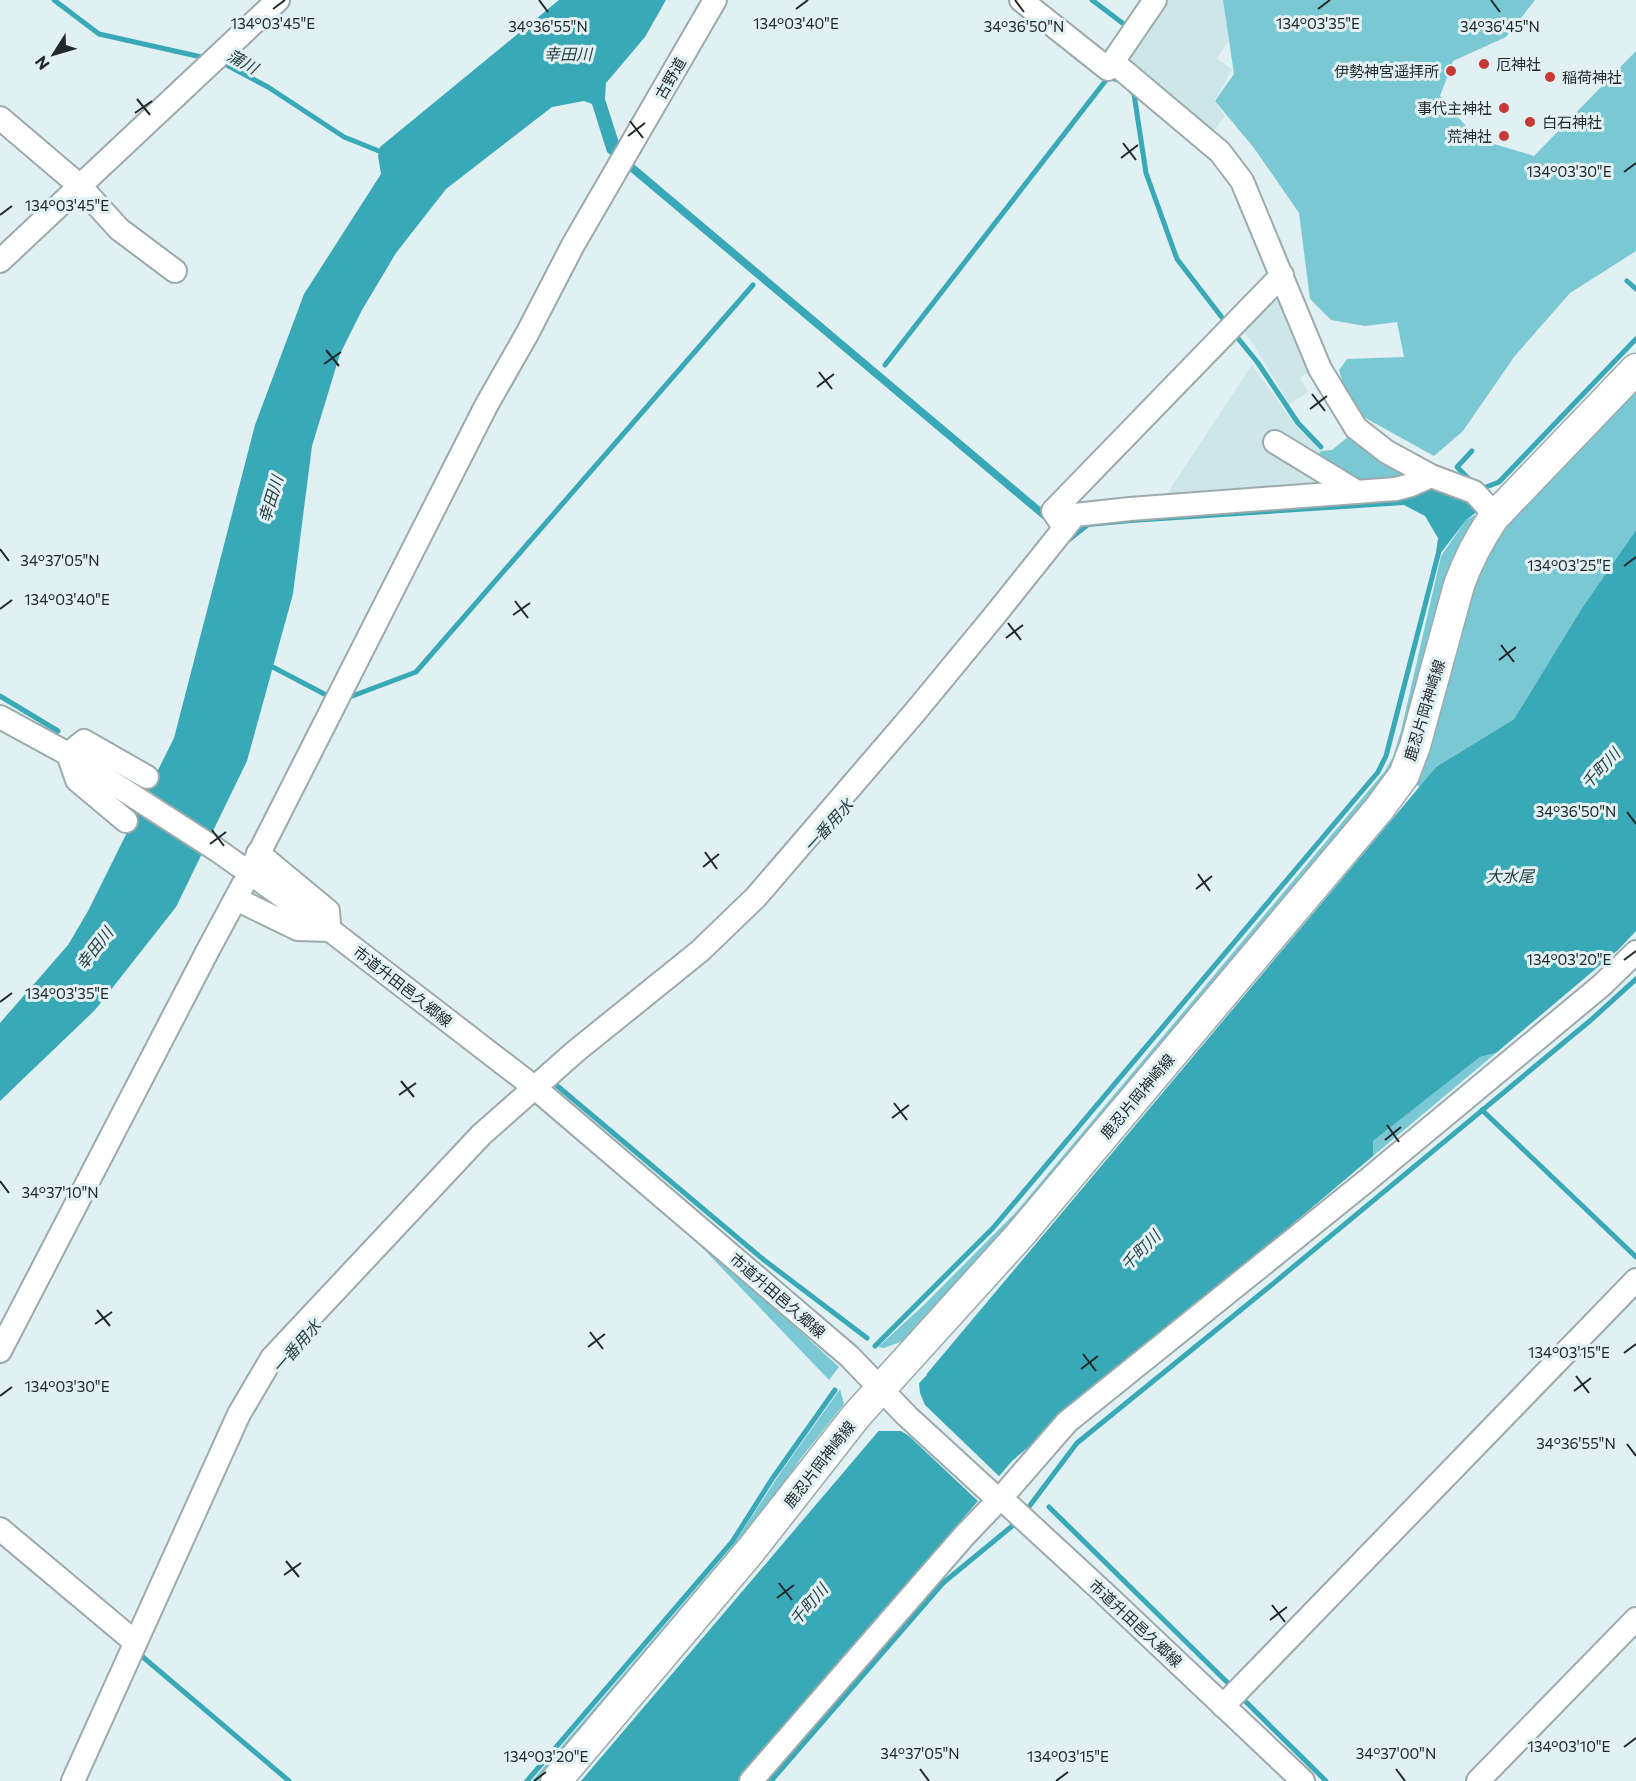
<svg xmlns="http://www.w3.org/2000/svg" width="1636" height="1781" viewBox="0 0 1636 1781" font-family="Commissioner,'Noto Sans JP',sans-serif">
  <rect width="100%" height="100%" fill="#e1f0f2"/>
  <g fill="#cde6e9">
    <polygon points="1163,0 1223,0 1229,41 1217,58 1232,70 1214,101 1225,116 1211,134 1124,65"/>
    <polygon points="1280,284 1315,369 1300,378 1308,392 1289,404 1254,345 1239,325"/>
    <polygon points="1252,365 1295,425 1321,451 1314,461 1357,488 1164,498"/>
  </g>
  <g fill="#7ac8d3">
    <polygon points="1223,0 1535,0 1506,37 1453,61 1440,96 1477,139 1534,156 1636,51 1636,251 1570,293 1514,357 1463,431 1434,456 1351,410 1339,370 1347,359 1404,357 1397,322 1365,326 1331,320 1310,299 1299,213 1254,148 1215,101 1234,74"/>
    <polygon points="1636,379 1636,530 1582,608 1514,719 1436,767 1420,787 1414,784 1471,584 1503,518"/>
    <polygon points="1354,432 1415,480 1357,488 1314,462 1321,451 1332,450"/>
    <polygon points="1477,514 1478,523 1397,770 1023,1217 903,1341 884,1348 878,1347 925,1304 1016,1212 1385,771 1393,757 1401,731 1441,556 1466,520"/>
    <polygon points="1496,1053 1373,1156 1373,1141 1480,1057"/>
    <polygon points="699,1239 839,1367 829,1380 697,1242"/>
    <polygon points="840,1389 844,1404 801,1458 755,1526 546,1781 532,1781 731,1548 783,1469"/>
  </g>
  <g fill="#39a9b7">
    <polygon points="559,0 666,0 645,37 606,83 605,99 623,155 1070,532 1085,520 1426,488 1444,491 1488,504 1466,520 1440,554 1436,553 1438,538 1425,516 1404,505 1131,523 1089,527 1070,542 607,152 592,104 584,101 552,107 446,189 396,253 362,310 340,354 312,446 293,594 247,761 176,907 95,1010 0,1101 0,1023 68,945 88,911 174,738 255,425 304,294 381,174 378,156 380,147"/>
    <polygon points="1636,530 1636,931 1618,950 1496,1053 1480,1057 1373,1141 1373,1156 1012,1461 739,1781 581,1781 899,1407 1436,767 1514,719 1582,608"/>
  </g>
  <polygon fill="#e1f0f2" points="924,1372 927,1375 919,1383 920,1393 925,1405 1001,1478 980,1503 909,1436 901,1431 875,1431"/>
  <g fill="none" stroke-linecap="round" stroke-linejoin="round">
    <g stroke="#39a9b7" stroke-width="5">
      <polyline points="54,0 99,34 206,58"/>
      <polyline points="1092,0 1129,28"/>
      <polyline points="221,62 268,87 344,137 379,151"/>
      <polyline points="1131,91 1134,94 1146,173 1177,259 1227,324"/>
      <polyline points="1627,281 1636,289"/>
      <polyline points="1233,332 1258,363 1298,423 1321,447"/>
      <polyline points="885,365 1110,75 1114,79 1121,80"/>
      <polyline points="1472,482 1457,467 1472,451"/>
      <polyline points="1481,489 1499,482 1636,339"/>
      <polyline points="267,664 330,697"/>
      <polyline points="0,696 58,731"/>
      <polyline points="347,698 416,672 753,285"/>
      <polyline points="555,1084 764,1260 867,1338"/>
      <polyline points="1482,1110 1636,1257"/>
      <polyline points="875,1346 993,1228 1378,772 1386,756 1440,547"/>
      <polyline points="1049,1507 1234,1689"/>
      <polyline points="1025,1512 1077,1443 1269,1287 1591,1020 1636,979"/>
      <polyline points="137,1652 289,1781"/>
      <polyline points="1240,1696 1326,1781"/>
      <polyline points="527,1781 732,1542 772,1479 835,1390"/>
      <polyline points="771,1781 943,1583 1017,1522"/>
    </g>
    <defs>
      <g id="minor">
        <polyline points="1021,0 1108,69 1155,0"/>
        <polyline points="1113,62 1220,152 1242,181 1320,369 1356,428 1387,452 1431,476 1474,492 1487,506 1494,517"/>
        <polyline points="0,118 80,186 119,229 175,271"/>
        <polyline points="0,261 278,0"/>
        <polyline points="1275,442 1357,492"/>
        <polyline points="1064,527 1053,511 1282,275"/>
        <polyline points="0,717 68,754 217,850 330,930 534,1087 849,1356 907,1416 992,1494 1001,1498 1103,1592 1303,1781"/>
        <polyline points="68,754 84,741 147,777"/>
        <polyline points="68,754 77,780 126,821"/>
        <polyline points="258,853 328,911 329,923"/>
        <polyline points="254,863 486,406 527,334 573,245 715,0"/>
        <polyline points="236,899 298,929 330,930"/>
        <polyline points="0,1351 207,952 243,885"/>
        <polyline points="0,1529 135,1642"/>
        <polyline points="1223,1706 1636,1280"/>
        <polyline points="73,1781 239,1414 272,1358 481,1135 576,1051 700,951 756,897 915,712 995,615 1075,515 1130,509 1396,489 1411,485 1431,476"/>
        <polyline points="751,1781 964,1536 1007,1491 1067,1422 1365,1182 1602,985 1636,952"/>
        <polyline points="1478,1781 1636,1619"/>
      </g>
      <path id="major" d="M556,1781L751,1550L856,1416L1019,1236L1379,809L1404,775L1415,746L1459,585C1468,560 1479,539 1494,517L1636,369"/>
    </defs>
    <use href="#minor" stroke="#9caaac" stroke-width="26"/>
    <use href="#major" stroke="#9caaac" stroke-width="33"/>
    <use href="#minor" stroke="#fff" stroke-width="22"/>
    <use href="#major" stroke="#fff" stroke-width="30"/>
  </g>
  <path fill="none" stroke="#23292a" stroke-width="2" d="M539,0L548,12M1015,0L1024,12M1491,0L1500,12M273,9L285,0M796,9L808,0M1318,9L1330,0M137,99L150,115M135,113L152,101M630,121L643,138M628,136L645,123M1123,143L1136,160M1121,158L1138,145M1624,172L1636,163M0,215L12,206M326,350L339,366M324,364L341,352M819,372L832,389M817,387L834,374M1312,394L1325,411M1310,409L1327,396M0,549L9,561M1624,566L1636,557M515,601L528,618M0,609L12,600M513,615L530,603M1008,623L1021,640M1006,638L1023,625M1501,645L1514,662M1499,660L1516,647M1627,812L1636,824M212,830L224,846M210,844L226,832M705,852L717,869M703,867L719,854M1198,874L1210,891M1196,889L1212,876M1624,960L1636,951M0,1002L12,993M401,1081L414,1097M399,1095L416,1083M894,1103L907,1120M892,1118L909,1105M1387,1125L1399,1142M1385,1140L1401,1127M0,1181L9,1193M97,1310L110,1326M95,1324L112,1312M590,1332L603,1349M588,1347L605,1334M1624,1353L1636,1344M1083,1354L1096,1371M1081,1369L1098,1356M1576,1376L1589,1393M1574,1391L1591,1378M0,1396L12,1387M1627,1444L1636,1456M286,1561L299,1577M284,1575L301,1563M779,1583L792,1600M777,1598L794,1585M1272,1605L1285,1622M1270,1620L1287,1607M1624,1747L1636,1738M920,1769L929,1781M1396,1769L1405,1781M534,1781L546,1772M1056,1781L1068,1772"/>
  <g fill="#c73934" stroke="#e1f0f2" stroke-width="2">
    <circle cx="1484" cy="64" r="6"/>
    <circle cx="1451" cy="71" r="6"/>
    <circle cx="1550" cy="77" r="6"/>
    <circle cx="1504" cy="108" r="6"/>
    <circle cx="1530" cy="122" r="6"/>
    <circle cx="1504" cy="136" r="6"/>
  </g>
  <g text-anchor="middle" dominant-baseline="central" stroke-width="6" stroke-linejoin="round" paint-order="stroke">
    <g font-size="15" fill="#23292a" stroke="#e1f0f2" text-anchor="start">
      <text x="1496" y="64">厄神社</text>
      <text x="1439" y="71" text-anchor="end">伊勢神宮遥拝所</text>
      <text x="1562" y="77">稲荷神社</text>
      <text x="1492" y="108" text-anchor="end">事代主神社</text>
      <text x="1542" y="122">白石神社</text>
      <text x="1492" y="136" text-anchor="end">荒神社</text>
    </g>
    <g font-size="15" fill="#23292a" stroke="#e1f0f2">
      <text transform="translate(670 78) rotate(-60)">古野道</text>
      <text transform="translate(1424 710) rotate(-73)">鹿忍片岡神崎線</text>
      <text transform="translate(403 986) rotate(38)">市道升田邑久郷線</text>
      <text transform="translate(1137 1096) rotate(-50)">鹿忍片岡神崎線</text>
      <text transform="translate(778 1295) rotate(41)">市道升田邑久郷線</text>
      <text transform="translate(819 1464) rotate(-52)">鹿忍片岡神崎線</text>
      <text transform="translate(1136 1623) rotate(43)">市道升田邑久郷線</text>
    </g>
    <g font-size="16" font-style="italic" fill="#273f43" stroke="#e1f0f2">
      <text x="568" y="53">幸田川</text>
      <text transform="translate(243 61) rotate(29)">蒲川</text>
      <text transform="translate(270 499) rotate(-73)">幸田川</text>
      <text transform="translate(1600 768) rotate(-47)">千町川</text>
      <text transform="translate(828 825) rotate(-48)">一番用水</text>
      <text x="1510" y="875">大水尾</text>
      <text transform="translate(94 948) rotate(-52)">幸田川</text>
      <text transform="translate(1140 1250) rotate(-46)">千町川</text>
      <text transform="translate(296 1346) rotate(-49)">一番用水</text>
      <text transform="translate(808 1604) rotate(-49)">千町川</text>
    </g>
  </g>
  <g font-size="15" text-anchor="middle" fill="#23292a" stroke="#e1f0f2" stroke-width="6" stroke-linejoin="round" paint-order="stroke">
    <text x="273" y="29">134°03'45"E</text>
    <text x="796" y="29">134°03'40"E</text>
    <text x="1318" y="29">134°03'35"E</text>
    <text x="548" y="32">34°36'55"N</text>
    <text x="1024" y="32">34°36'50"N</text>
    <text x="1500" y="32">34°36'45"N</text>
    <text x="1569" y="177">134°03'30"E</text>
    <text x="67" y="211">134°03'45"E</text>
    <text x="60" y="566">34°37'05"N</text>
    <text x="1569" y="571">134°03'25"E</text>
    <text x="67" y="605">134°03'40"E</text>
    <text x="1576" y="817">34°36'50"N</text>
    <text x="1569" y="965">134°03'20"E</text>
    <text x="67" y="999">134°03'35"E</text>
    <text x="60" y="1198">34°37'10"N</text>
    <text x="1569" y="1358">134°03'15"E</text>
    <text x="67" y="1392">134°03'30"E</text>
    <text x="1576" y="1449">34°36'55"N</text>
    <text x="1569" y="1752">134°03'10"E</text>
    <text x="920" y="1759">34°37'05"N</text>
    <text x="1396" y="1759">34°37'00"N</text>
    <text x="546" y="1762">134°03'20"E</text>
    <text x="1068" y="1762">134°03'15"E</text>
  </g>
  <g transform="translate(54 54) rotate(233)" stroke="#e1f0f2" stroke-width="4.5" paint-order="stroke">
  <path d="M0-4.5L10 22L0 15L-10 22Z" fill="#23292a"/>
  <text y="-9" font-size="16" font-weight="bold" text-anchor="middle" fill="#23292a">N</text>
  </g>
</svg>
